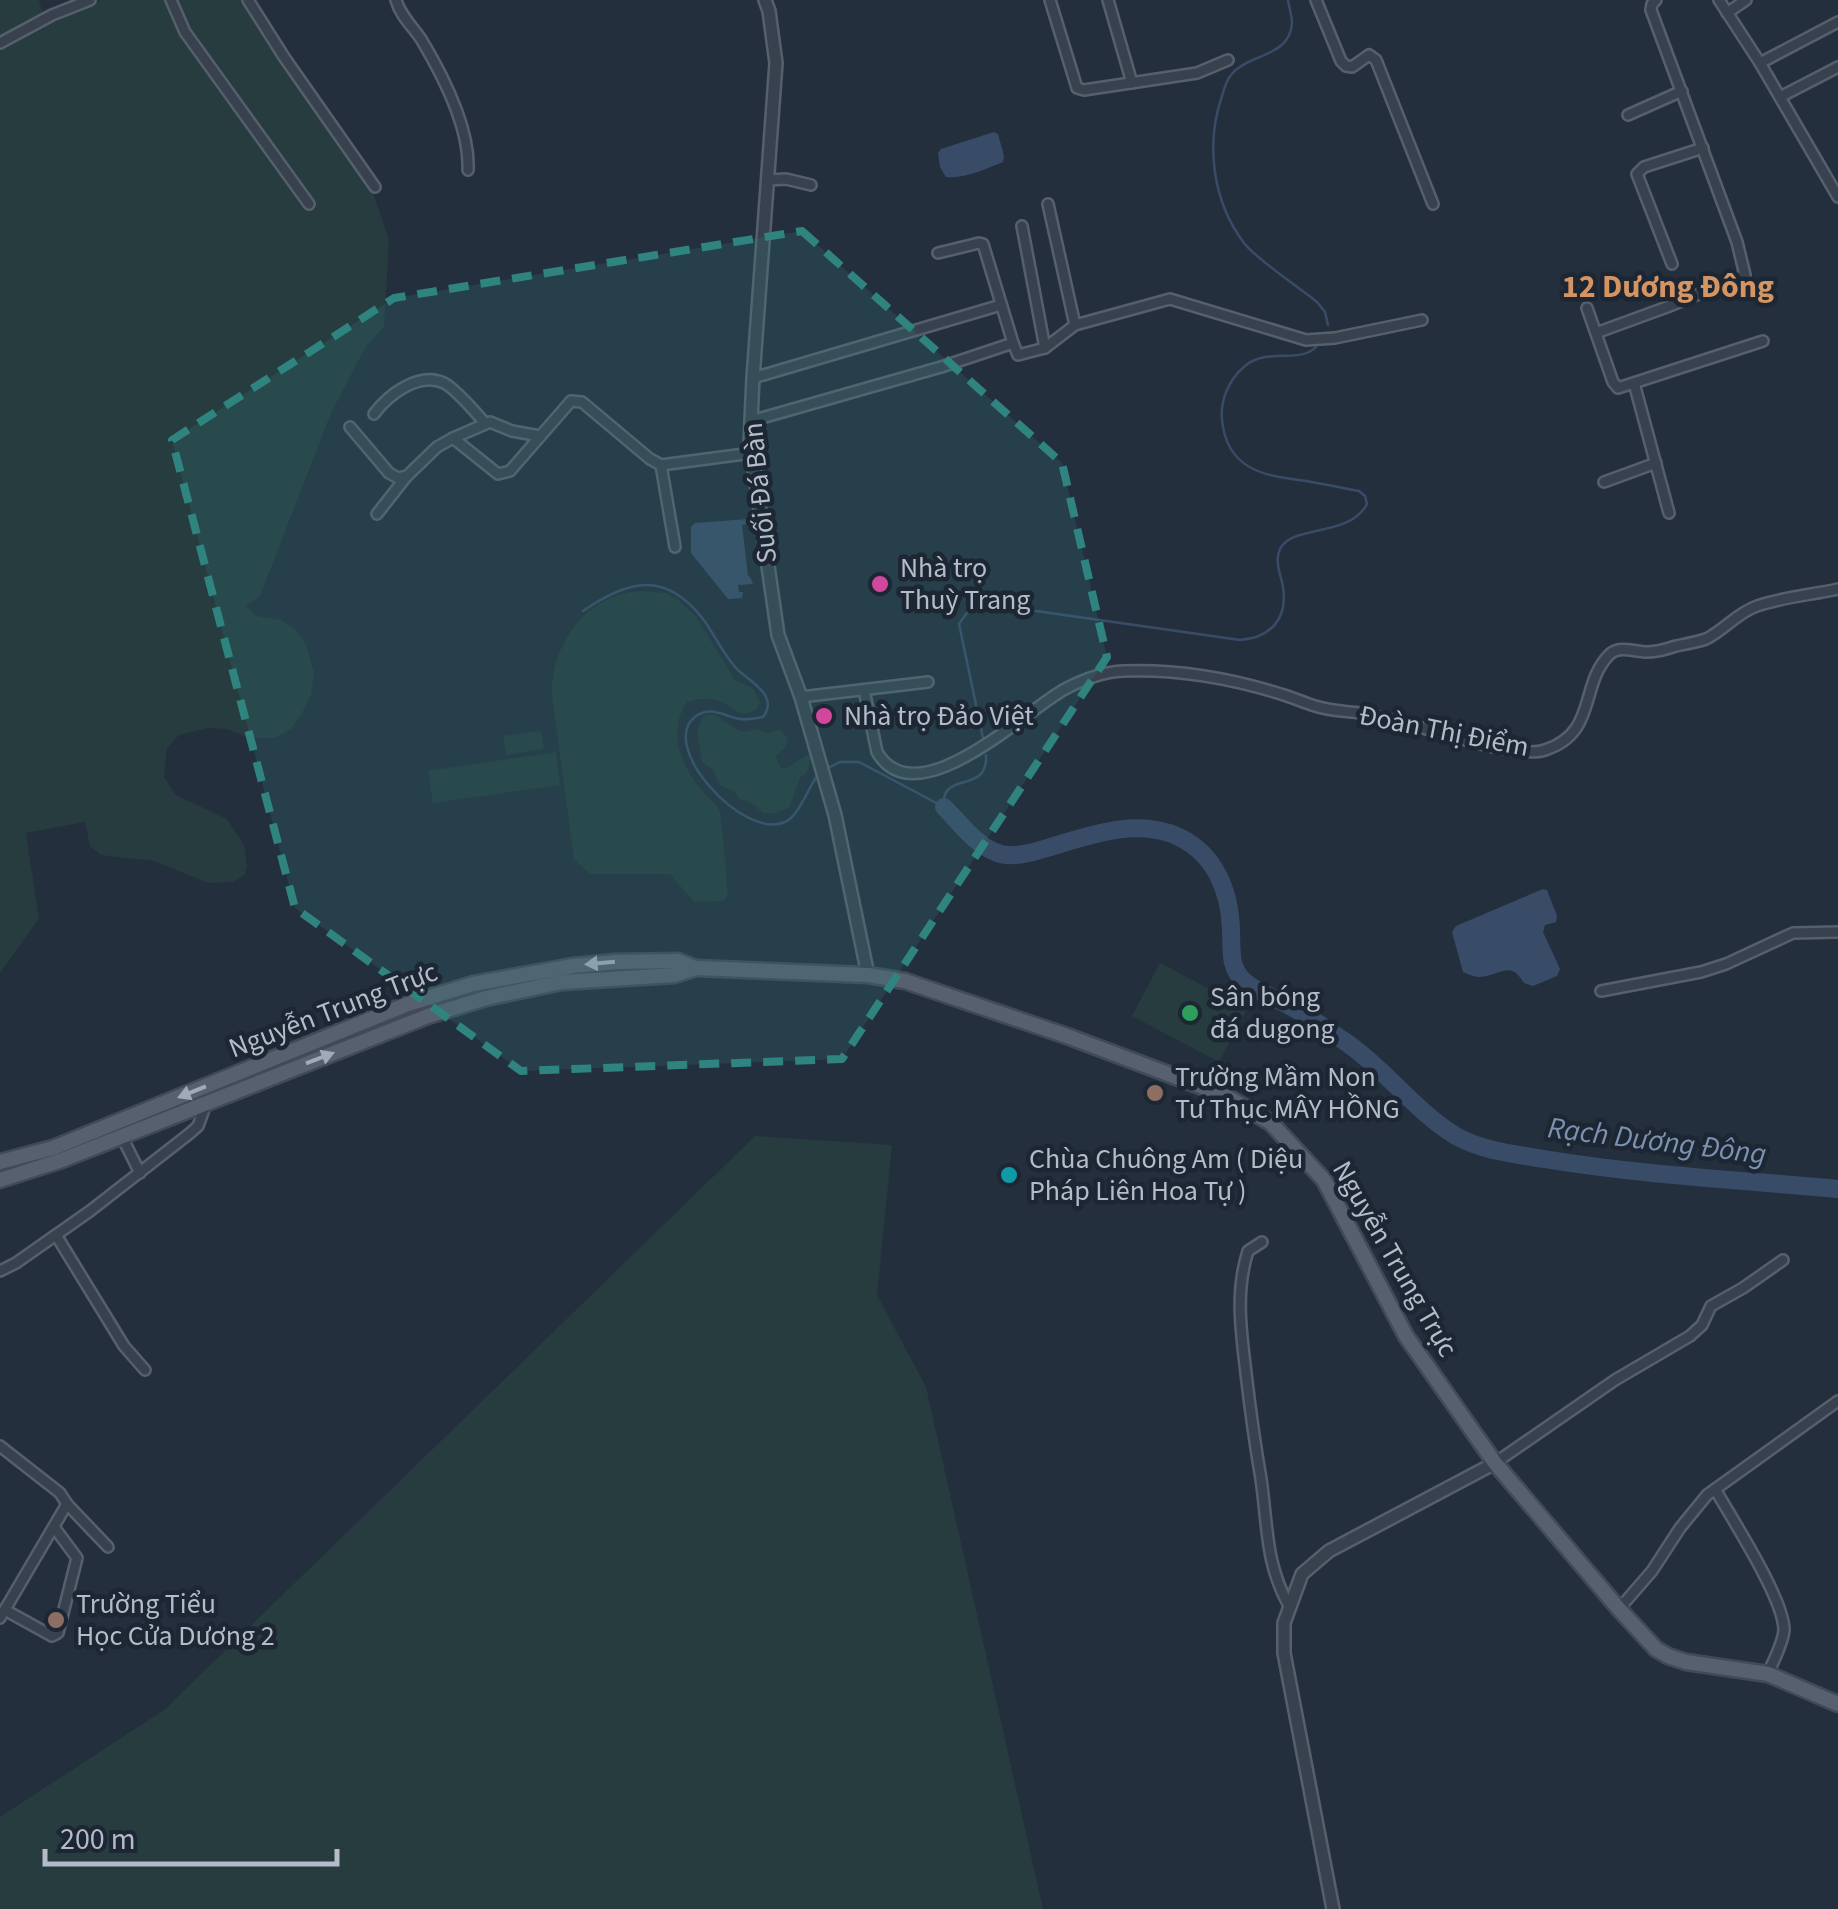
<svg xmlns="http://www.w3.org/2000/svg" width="1838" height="1909" viewBox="0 0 1838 1909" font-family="'Source Sans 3',sans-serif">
  <rect width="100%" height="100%" fill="#242f3e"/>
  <g fill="#263c3f">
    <polygon points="0,0 39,0 43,15 54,21 101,0 246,0 371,187 389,240 384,327 366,346 331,413 260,596 246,606 256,616 281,620 295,629 306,645 314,673 311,695 302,713 291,729 275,738 249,738 227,729 208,728 179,735 167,748 164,777 176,795 227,819 244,845 247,865 245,874 233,882 208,883 154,861 101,855 90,846 85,822 26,833 39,919 0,973"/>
    <path d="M643,591L666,593L678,600L695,615L735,680L752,688L760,702L756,710C736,718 739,710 723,703C711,697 699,699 687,702C667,731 681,765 701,790C705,795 714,801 718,807C723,816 726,879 728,894L724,901L694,902L670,874H590L574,859L552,696C550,644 588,592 643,591Z"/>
    <polygon points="715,714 735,729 744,732 758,729 766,733 781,729 788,739 784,749 775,756 781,768 785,769 807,755 812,757 807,772 800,778 789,808 776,813 763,813 751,803 741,800 733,791 720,785 713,770 702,762 697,733 703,716"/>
    <polygon points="541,731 544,749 506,755 503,736"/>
    <polygon points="556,752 560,785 433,803 428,771"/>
    <polygon points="1160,963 1247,1009 1219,1062 1132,1016"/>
    <polygon points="755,1136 892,1145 877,1295 926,1387 1043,1909 0,1909 0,1817 164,1710"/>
  </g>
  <g fill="#394c67">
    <path d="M994,132L998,134L1004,156L1003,162C985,169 965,179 946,177L940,167L938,153L941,149Z"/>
    <polygon points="748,519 748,524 742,525 748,576 750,577 753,584 738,585 739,592 743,592 742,598 728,599 691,553 691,527 695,523"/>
    <path d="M1543,889L1547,890L1557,916L1556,922L1545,925L1543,932L1560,969L1557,976L1533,986L1524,983C1510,959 1500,976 1479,977C1474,977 1468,974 1463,972L1452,932L1456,926Z"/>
  </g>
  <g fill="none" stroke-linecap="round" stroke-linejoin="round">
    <g stroke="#394c67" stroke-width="2.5">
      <path d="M1288,0C1289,7 1292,16 1292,23C1290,58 1248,53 1231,75C1226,81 1224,89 1222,96C1205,145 1213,202 1244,243C1257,260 1299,287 1317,302L1325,312L1328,325"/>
      <path d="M583,611C628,580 665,570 703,619C715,635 724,656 738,670C752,683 779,696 763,717C756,718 747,720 740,719C725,717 712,705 696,716C656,745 744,841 785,822C799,816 809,786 819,773"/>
      <path d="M983,738L959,624C967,612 971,605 987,604L1240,640C1271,638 1288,618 1283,587C1281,575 1274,561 1280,549C1292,524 1349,538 1367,504L1365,496L1359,491C1342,488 1324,484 1306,481C1266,476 1227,471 1222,420C1220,400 1229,379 1245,366C1267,347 1300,364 1316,347"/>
      <path d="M826,769L840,762H859L944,807C940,769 988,796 986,755"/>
    </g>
    <path stroke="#394c67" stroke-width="18" d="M944,807C959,822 975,844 995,852C1010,859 1031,853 1047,848C1088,836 1137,817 1179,837C1216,855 1230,892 1231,931C1232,949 1229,967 1243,980C1256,993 1275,997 1290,1006C1310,1017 1328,1030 1347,1043C1386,1070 1415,1111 1456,1136C1482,1151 1515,1154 1544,1159C1641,1175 1740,1180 1838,1189"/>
    <defs>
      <g id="minor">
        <polyline points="171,0 185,32 309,204"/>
        <polyline points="248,0 284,57 375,187"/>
        <path d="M396,0C400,15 412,26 421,39C442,74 470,128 468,170"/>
        <polyline points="1050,0 1077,88 1084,90 1197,73 1228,60"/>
        <polyline points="1108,0 1132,83"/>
        <polyline points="1316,0 1341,61 1346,66 1352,67 1369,55 1376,60 1433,204"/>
        <polyline points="1719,0 1760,63 1838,197"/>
        <polyline points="1727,13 1746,0"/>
        <polyline points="0,43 52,15 90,0"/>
        <polyline points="1760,63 1838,22"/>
        <polyline points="1780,97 1838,67"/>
        <polyline points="1628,115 1682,91"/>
        <polyline points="768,180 786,179 811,185"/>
        <polyline points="1048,204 1075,325"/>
        <polyline points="1022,226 1045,348"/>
        <polyline points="938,253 979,243 983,244 1013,343"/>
        <polyline points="1672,264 1637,174 1644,167 1703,148"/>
        <polyline points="1587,308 1613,382 1618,388 1763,341"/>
        <polyline points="1596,333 1667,307 1745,275 1737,242 1651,10 1652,4 1656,0"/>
        <polyline points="753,378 1001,305"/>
        <polyline points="1634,383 1669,513"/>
        <path d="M374,414C388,395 419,371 444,383C456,389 475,412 485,423"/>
        <polyline points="751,421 941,367 1013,343 1018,355 1045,348 1075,325 1170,299 1306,340 1335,338 1422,320"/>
        <polyline points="350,427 389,473 398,478 407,476 437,447 453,438 498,474 510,471 571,401 582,402 650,459 661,465 752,453"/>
        <polyline points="453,438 490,422 512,431 540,436"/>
        <polyline points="661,465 675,547"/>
        <polyline points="1604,482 1656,463"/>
        <polyline points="377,514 406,477"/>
        <path d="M864,690L877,752C916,819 1026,710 1065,689C1082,680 1103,672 1123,671C1177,669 1235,679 1287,696C1296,699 1305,703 1315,706C1330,711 1345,711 1360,713C1385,717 1409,725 1434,731C1459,738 1521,758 1545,750C1598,733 1579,684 1610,654C1620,645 1635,652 1647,652C1657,652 1667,649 1676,646C1686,644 1697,642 1706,639C1724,630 1737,613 1757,606C1783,597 1811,595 1838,589"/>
        <polyline points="801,697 928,682"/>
        <polyline points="1601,991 1701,972 1726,964 1793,933 1838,932"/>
        <polyline points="122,1137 140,1173"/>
        <polyline points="56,1235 124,1346 145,1370"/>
        <path d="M1262,1242L1248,1251C1235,1292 1241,1331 1246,1373C1250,1408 1255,1444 1261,1479C1268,1527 1265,1562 1289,1606"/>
        <polyline points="0,1271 16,1263 90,1211 189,1134 198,1126 206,1104"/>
        <polyline points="0,1446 60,1493 67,1504 0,1618"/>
        <polyline points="1495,1463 1615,1380 1690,1336 1702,1325 1711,1306 1743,1288 1783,1260"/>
        <path d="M1715,1489C1732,1519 1784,1599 1784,1630C1783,1644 1773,1661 1768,1674"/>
        <polyline points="67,1504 108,1547"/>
        <polyline points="1619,1609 1652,1571 1680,1528 1707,1495 1838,1401"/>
        <polyline points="5,1610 52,1636 58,1633 77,1558 54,1527"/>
      </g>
      <g id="tertiary">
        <polyline points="765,0 769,11 776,63 753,378 750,442 778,635 801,697 835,815 868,975"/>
        <polyline points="1333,1909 1284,1653 1284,1623 1302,1574 1329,1551 1495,1463"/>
      </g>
      <g id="primary">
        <polyline points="0,1162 53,1148 408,1004 473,984 573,966 616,962 678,961 695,968"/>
        <polyline points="0,1180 62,1160 428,1016 486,998 562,982 674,975 696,968 868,975 905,981 1067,1036 1224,1095 1271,1123 1324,1180 1406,1336 1495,1463 1619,1609 1656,1649 1668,1656 1686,1662 1768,1674 1838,1704"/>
      </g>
    </defs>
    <use href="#minor" stroke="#565f6c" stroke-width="14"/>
    <use href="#tertiary" stroke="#565f6c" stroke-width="16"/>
    <use href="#primary" stroke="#414a57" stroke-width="19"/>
    <use href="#minor" stroke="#38414e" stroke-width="9"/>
    <use href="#tertiary" stroke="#38414e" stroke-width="11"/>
    <use href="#primary" stroke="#56606e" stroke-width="14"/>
  </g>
  <defs><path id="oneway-solid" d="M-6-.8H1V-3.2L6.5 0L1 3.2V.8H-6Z" transform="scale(2.5)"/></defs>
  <g fill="#a1aab7">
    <use href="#oneway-solid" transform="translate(600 963) rotate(175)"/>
    <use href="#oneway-solid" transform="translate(320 1058) rotate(-21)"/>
    <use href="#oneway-solid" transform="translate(192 1092) rotate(158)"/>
  </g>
  <path fill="#308480" fill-opacity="0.2" stroke="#308480" stroke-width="8" stroke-dasharray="20 12" stroke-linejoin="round" d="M802,231L1062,463L1107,657L842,1059L521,1071L295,908L172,440L394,298Z"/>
  <g fill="#d1479c" stroke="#1d2633" stroke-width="4">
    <circle cx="880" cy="584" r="10"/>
    <circle cx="824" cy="716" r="10"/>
  </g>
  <circle fill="#2e9e5b" stroke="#1d2633" stroke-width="4" cx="1190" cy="1013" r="10"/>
  <g fill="#8d6e63" stroke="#1d2633" stroke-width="4">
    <circle cx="1155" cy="1093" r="10"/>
    <circle cx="56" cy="1620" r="10"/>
  </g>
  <circle fill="#0f9aa8" stroke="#1d2633" stroke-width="4" cx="1009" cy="1175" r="10"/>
  <g text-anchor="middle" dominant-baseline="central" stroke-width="9" stroke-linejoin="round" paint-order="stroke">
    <g font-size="28" fill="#b4bcc9" stroke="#1d2633">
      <text transform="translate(760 493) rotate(-96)">Suối Đá Bàn</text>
      <text transform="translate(1444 731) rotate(11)">Đoàn Thị Điểm</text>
      <text transform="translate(333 1010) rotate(-21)">Nguyễn Trung Trực</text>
      <text transform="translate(1395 1259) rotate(60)">Nguyễn Trung Trực</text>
    </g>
    <g font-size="28" fill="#b4bcc9" stroke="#1d2633" text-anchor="start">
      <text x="900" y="568">Nhà trọ<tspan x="900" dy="32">Thuỳ Trang</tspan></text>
      <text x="844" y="716">Nhà trọ Đảo Việt</text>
      <text x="1210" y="997">Sân bóng<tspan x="1210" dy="32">đá dugong</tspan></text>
      <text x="1175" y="1077">Trường Mầm Non<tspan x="1175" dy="32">Tư Thục MÂY HỒNG</tspan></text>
      <text x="1029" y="1159">Chùa Chuông Am ( Diệu<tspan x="1029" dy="32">Pháp Liên Hoa Tự )</tspan></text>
      <text x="76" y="1604">Trường Tiểu<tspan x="76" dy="32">Học Cửa Dương 2</tspan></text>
    </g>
    <g font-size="30" font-style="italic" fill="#7c92b1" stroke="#1d2633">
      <text transform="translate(1657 1141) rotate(7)">Rạch Dương Đông</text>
    </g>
    <g font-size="32" font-weight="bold" fill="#d59563" stroke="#1d2633">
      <text x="1668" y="287">12 Dương Đông</text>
    </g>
  </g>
  <path d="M45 1849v15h292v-15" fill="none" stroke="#b4bcc9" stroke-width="5"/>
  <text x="60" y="1849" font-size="30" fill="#b4bcc9" stroke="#1d2633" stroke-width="8" paint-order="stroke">200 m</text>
</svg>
